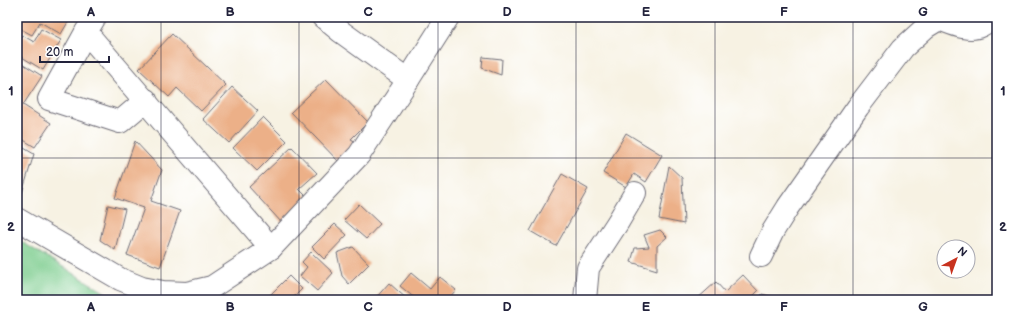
<svg xmlns="http://www.w3.org/2000/svg" width="1014" height="317" viewBox="0 0 1014 317" font-family="'Balsamiq Sans',sans-serif">
  <rect width="100%" height="100%" fill="#fff"/>
  <filter id="ink" filterUnits="userSpaceOnUse"><feTurbulence type="fractalNoise" baseFrequency=".025" numOctaves="2"/><feDisplacementMap in="SourceGraphic" scale="8" xChannelSelector="R" yChannelSelector="G"/><feConvolveMatrix kernelMatrix="1 2 1 2 8 2 1 2 1" color-interpolation-filters="sRGB"/></filter>
  <filter id="wash" filterUnits="userSpaceOnUse"><feTurbulence type="fractalNoise" baseFrequency=".012" numOctaves="4" result="noise"/><feDisplacementMap in="SourceGraphic" scale="16" xChannelSelector="R" yChannelSelector="G"/><feGaussianBlur stdDeviation="0.9" result="paint"/><feColorMatrix in="noise" values="0 0 0 0 0 0 0 0 0 0 0 0 0 0 0 0 0 1.4 0 .05"/><feComposite in="paint" operator="in"/></filter>
  <g filter="url(#wash)">
    <rect width="100%" height="100%" fill="#f7f2e3"/>
    <polygon fill="#7bcc8d" stroke="#4e7764" points="17,239 106,293 104,300 17,300"/>
    <g id="blocks">
      <g fill="#ecb088">
        <polygon points="17,17 71,17 61,34 40,22 32,35 17,27"/>
        <polygon points="41,29 61,40 43,70 17,54 17,44 22,35 34,42"/>
        <polygon points="172,34 226,85 201,111 177,88 169,97 139,69"/>
        <polygon points="483,57 502,59 501,75 482,68"/>
        <polygon points="17,60 42,76 23,105 51,123 35,147 17,136"/>
        <polygon points="326,79 368,122 351,139 358,143 339,162 291,112"/>
        <polygon points="232,87 258,111 229,143 203,119"/>
        <polygon points="263,117 287,141 257,171 233,148"/>
        <polygon points="626,133 662,155 646,182 634,174 626,187 603,173"/>
        <polygon points="135,141 162,170 151,201 180,211 160,267 127,255 144,208 115,198"/>
        <polygon points="17,144 34,154 22,193 17,190"/>
        <polygon points="292,147 317,173 299,189 308,198 282,223 249,187"/>
        <polygon points="669,166 682,178 684,224 659,219"/>
        <polygon points="562,174 588,189 556,246 530,231"/>
        <polygon points="359,204 380,224 366,239 344,220"/>
        <polygon points="108,205 125,209 115,250 100,240"/>
        <polygon points="335,224 347,235 324,259 312,247"/>
        <polygon points="660,230 667,237 657,246 657,270 631,262 635,248 649,247 644,235"/>
        <polygon points="353,247 369,264 349,284 342,276 337,253"/>
        <polygon points="311,252 333,273 317,291 300,276 307,267 302,262"/>
        <polygon points="411,273 430,289 440,277 456,290 447,300 417,300 400,286"/>
        <polygon points="743,275 758,291 749,300 696,300 716,282 725,292"/>
        <polygon points="289,276 302,289 293,298 294,300 271,300 268,297"/>
        <polygon points="389,283 408,300 374,300"/>
        <polygon points="762,294 772,297 771,300 760,300"/>
      </g>
    </g>
  </g>
  <g filter="url(#ink)">
    <use href="#blocks" fill-opacity="0" stroke="#6d6b76" stroke-width="1"/>
    <g fill="none" stroke-linecap="round" stroke-linejoin="round">
      <defs>
        <g id="minor">
          <polyline points="95,17 86,32 49,99 120,122 146,100"/>
          <polyline points="323,17 340,31 408,80"/>
          <path d="M939,19C951,23 968,32 980,26C985,24 990,20 994,17"/>
          <polyline points="86,32 271,248"/>
          <polyline points="17,219 120,279 142,288 163,292 187,293 212,287 271,248 359,155 408,80 448,17"/>
          <polyline points="761,256 773,231 788,207 858,107 903,48 926,27 939,19"/>
          <polyline points="585,300 588,268 618,222 635,193"/>
        </g>
      </defs>
      <use href="#minor" stroke="#6d6b76" stroke-width="24"/>
      <use href="#minor" stroke="#fff" stroke-width="22"/>
    </g>
  </g>
  <path fill="none" stroke="#22223b" stroke-width="1" stroke-opacity="0.55" d="M161,17V300M299,17V300M438,17V300M576,17V300M715,17V300M853,17V300M17,158H997"/>
  <rect width="1014" height="317" fill="none" stroke="#fff" stroke-width="44"/>
  <g transform="translate(956 259) rotate(41)"><circle r="19" fill="#ffffff" stroke="#a7a7b1"/>
  <path d="M0-3L7 15L0 10L-7 15Z" fill="#c8321e"/>
  <text y="-6" font-size="11" font-weight="bold" text-anchor="middle" fill="#22223b">N</text>
  </g>
  <path d="M40 56v6h69v-6" fill="none" stroke="#22223b" stroke-width="2"/>
  <text x="46" y="56" font-size="12" fill="#22223b" stroke="#ffffff" stroke-width="3" paint-order="stroke">20 m</text>
  <rect x="22" y="22" width="970" height="273" fill="none" stroke="#22223b" stroke-width="1.5"/>
  <g font-size="13" text-anchor="middle" font-weight="bold" fill="#22223b">
    <text x="91" y="16">A</text>
    <text x="230" y="16">B</text>
    <text x="368" y="16">C</text>
    <text x="507" y="16">D</text>
    <text x="646" y="16">E</text>
    <text x="784" y="16">F</text>
    <text x="923" y="16">G</text>
    <text x="11" y="95">1</text>
    <text x="1003" y="95">1</text>
    <text x="11" y="231">2</text>
    <text x="1003" y="231">2</text>
    <text x="91" y="311">A</text>
    <text x="230" y="311">B</text>
    <text x="368" y="311">C</text>
    <text x="507" y="311">D</text>
    <text x="646" y="311">E</text>
    <text x="784" y="311">F</text>
    <text x="923" y="311">G</text>
  </g>
</svg>
